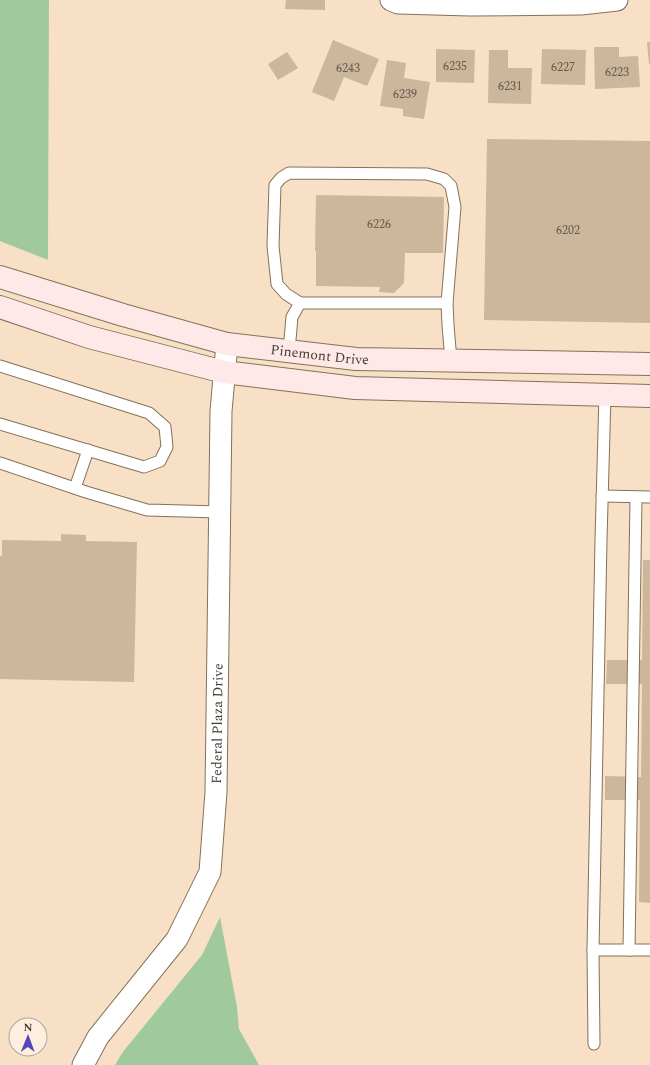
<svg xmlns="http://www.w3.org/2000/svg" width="650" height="1065" viewBox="0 0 650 1065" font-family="Spectral,serif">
  <rect width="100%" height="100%" fill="#f7e0c5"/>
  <g fill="#a0ca9d">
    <polygon points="0,0 49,0 48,260 0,241"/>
    <polygon points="220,917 237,1007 239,1029 259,1065 115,1065 122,1053 202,955"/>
  </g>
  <g fill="#ccb69c">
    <polygon points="286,0 325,0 325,10 285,9"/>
    <polygon points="333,40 379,59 367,86 344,77 334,101 312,92"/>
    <polygon points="647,42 650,42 650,64 649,64"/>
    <polygon points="594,47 619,47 619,57 638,56 640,87 595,89"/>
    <polygon points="436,49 475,50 474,83 436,82"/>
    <polygon points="542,49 586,50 585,85 541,84"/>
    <polygon points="489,50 508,50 508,68 532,68 531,104 488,103"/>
    <polygon points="287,52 298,68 278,80 268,64"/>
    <polygon points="387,60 406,63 404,78 430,82 424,119 403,116 403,109 380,106"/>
    <polygon points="487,139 650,141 650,323 484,320"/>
    <polygon points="316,195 444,197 443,253 405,253 404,283 394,293 379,292 380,287 316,286 316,251 315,251"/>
    <polygon points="61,534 86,535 86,541 137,542 134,682 0,679 0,556 2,556 2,540 61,541"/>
    <polygon points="643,560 650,560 650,903 639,902 640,800 605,800 605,776 641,777 642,684 606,684 607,660 642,660"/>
  </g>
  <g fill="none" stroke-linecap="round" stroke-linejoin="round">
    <defs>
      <g id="service">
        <polyline points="300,303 286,294 277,284 273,246 275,185 281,178 289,173 427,174 444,179 451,186 455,207 447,303"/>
        <polyline points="289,351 292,317 300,303 447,303 448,325 451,361"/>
        <polyline points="0,366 149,413 165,427 167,447 160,461 144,467 0,424"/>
        <polyline points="0,463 86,492 147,510 220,512"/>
        <polyline points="75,488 88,450"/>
        <polyline points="602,496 650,497"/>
        <polyline points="593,950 650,950"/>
        <polyline points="629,950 636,497"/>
        <polyline points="594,1044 593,950 601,540 605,395"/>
      </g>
      <g id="minor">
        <polyline points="391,0 398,3 470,5 581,4 617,0"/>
        <path id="s1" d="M83,1065L98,1037L177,939L210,872L216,792L221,411L227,344"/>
      </g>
      <g id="secondary">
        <path id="s2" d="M0,277L123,315L227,344L356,359L650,364"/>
        <polyline points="0,307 89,337 224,372 355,388 650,396"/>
      </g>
    </defs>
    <use href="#service" stroke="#857159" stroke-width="13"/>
    <use href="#minor" stroke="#857159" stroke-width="23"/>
    <use href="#secondary" stroke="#857159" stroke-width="24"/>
    <use href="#service" stroke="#fff" stroke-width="11"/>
    <use href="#minor" stroke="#fff" stroke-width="21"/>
    <use href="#secondary" stroke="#fee8e8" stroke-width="22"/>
  </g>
  <g text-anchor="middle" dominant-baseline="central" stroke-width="3" stroke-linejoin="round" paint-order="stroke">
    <g font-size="12" fill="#665a4c">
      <text x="455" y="66">6235</text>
      <text x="563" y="67">6227</text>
      <text x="348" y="68">6243</text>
      <text x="617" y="72">6223</text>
      <text x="510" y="86">6231</text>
      <text x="405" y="94">6239</text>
      <text x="379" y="224">6226</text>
      <text x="568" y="230">6202</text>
    </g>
    <g font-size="14" fill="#443b31" stroke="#fdefdf">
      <text stroke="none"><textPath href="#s2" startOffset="330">Pinemont Drive</textPath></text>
      <text stroke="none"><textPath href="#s1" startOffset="381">Federal Plaza Drive</textPath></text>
    </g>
  </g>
  <g transform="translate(28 1037) rotate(1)"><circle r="19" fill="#fdefdf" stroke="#b3a799"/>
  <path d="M0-3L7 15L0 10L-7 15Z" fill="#5146be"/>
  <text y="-6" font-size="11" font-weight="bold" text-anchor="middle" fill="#443b31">N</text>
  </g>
</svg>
